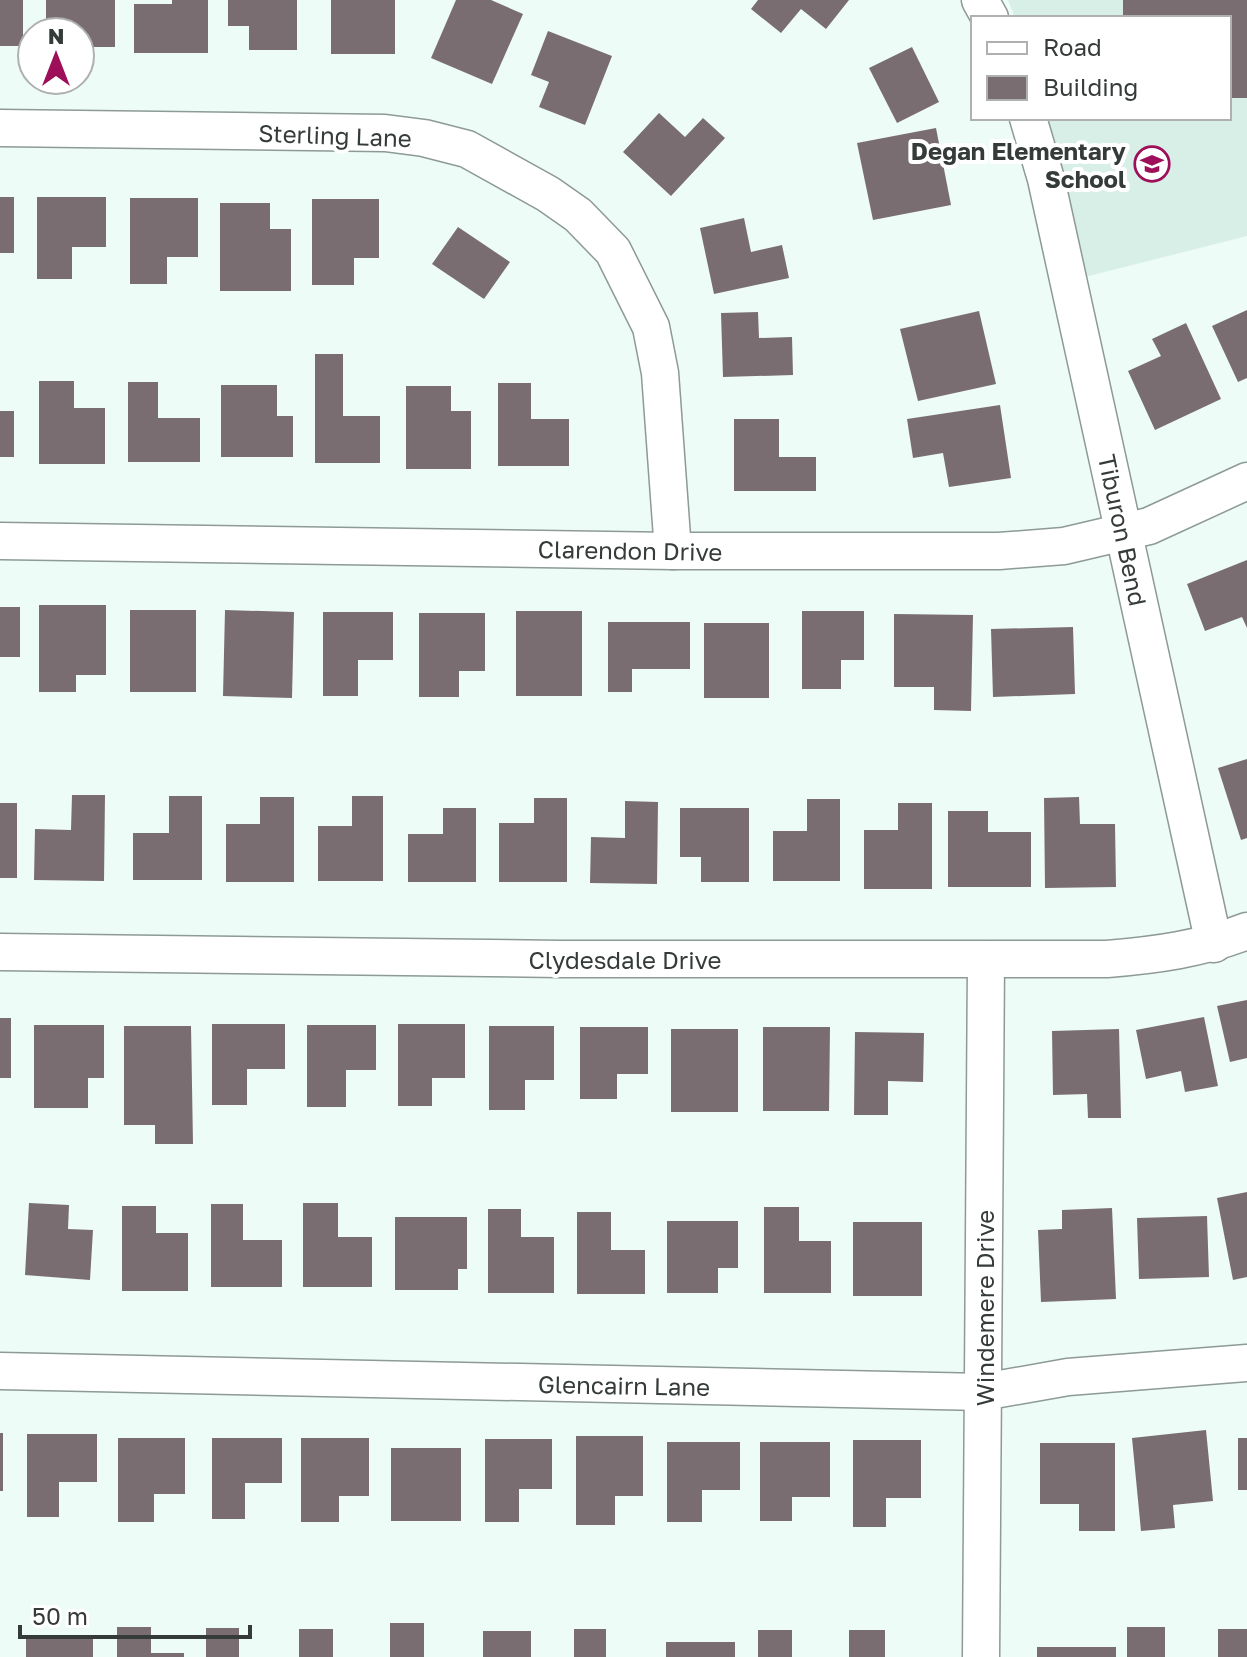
<svg xmlns="http://www.w3.org/2000/svg" width="1247" height="1657" viewBox="0 0 1247 1657" font-family="'Golos Text',sans-serif">
  <rect width="100%" height="100%" fill="#edfcf6"/>
  <polygon fill="#d8efe7" points="1008,0 1247,0 1247,236 1085,277 1045,118 1229,118 1229,18 1015,18"/>
  <g fill="#7a6d71">
    <rect x="0" y="0" width="23" height="46"/>
    <polygon points="46,0 115,0 115,47 80,47 80,32 46,32"/>
    <polygon points="172,0 208,0 208,53 134,53 134,4 172,4"/>
    <polygon points="228,0 297,0 297,50 249,50 249,26 228,26"/>
    <rect x="331" y="0" width="64" height="54"/>
    <polygon points="456,0 491,0 523,14 492,84 431,58"/>
    <polygon points="758,0 849,0 826,29 801,9 781,33 751,9"/>
    <polygon points="1123,0 1247,0 1247,98 1229,98 1229,18 1123,18"/>
    <polygon points="548,31 612,56 585,125 539,107 549,82 531,75"/>
    <polygon points="912,47 939,102 897,123 869,68"/>
    <polygon points="659,113 685,137 703,118 725,138 671,196 623,152"/>
    <polygon points="936,128 951,205 873,220 857,143"/>
    <rect x="0" y="197" width="14" height="56"/>
    <polygon points="37,197 106,197 106,247 72,247 72,279 37,279"/>
    <polygon points="130,198 198,198 198,257 167,257 167,284 130,284"/>
    <polygon points="312,199 379,199 379,258 354,258 354,285 312,285"/>
    <polygon points="220,203 270,203 270,229 291,229 291,291 220,291"/>
    <polygon points="744,218 751,252 782,245 789,278 714,294 700,228"/>
    <polygon points="458,227 510,262 484,299 432,264"/>
    <polygon points="1247,310 1247,378 1238,382 1212,326"/>
    <polygon points="979,311 996,384 918,401 900,329"/>
    <polygon points="758,312 759,338 792,337 793,375 723,377 721,313"/>
    <polygon points="1186,323 1221,399 1155,430 1128,371 1161,356 1152,339"/>
    <polygon points="315,354 343,354 343,416 380,416 380,463 315,463"/>
    <polygon points="39,381 74,381 74,408 105,408 105,464 39,464"/>
    <polygon points="128,382 158,382 158,418 200,418 200,462 128,462"/>
    <polygon points="498,383 531,383 531,419 569,419 569,466 498,466"/>
    <polygon points="221,385 277,385 277,416 293,416 293,457 221,457"/>
    <polygon points="406,386 451,386 451,411 471,411 471,469 406,469"/>
    <polygon points="1000,405 1011,478 949,487 943,453 913,458 907,419"/>
    <rect x="0" y="411" width="14" height="46"/>
    <polygon points="734,419 779,419 779,457 816,457 816,491 734,491"/>
    <polygon points="1247,560 1247,628 1242,617 1205,631 1187,584"/>
    <polygon points="39,605 106,605 106,675 76,675 76,692 39,692"/>
    <rect x="0" y="607" width="20" height="50"/>
    <rect x="130" y="610" width="66" height="82"/>
    <polygon points="225,610 294,612 292,698 223,696"/>
    <rect x="516" y="611" width="66" height="85"/>
    <polygon points="802,611 864,611 864,660 841,660 841,689 802,689"/>
    <polygon points="323,612 393,612 393,660 358,660 358,696 323,696"/>
    <polygon points="419,613 485,613 485,671 459,671 459,697 419,697"/>
    <polygon points="894,614 973,615 971,711 934,710 934,687 894,687"/>
    <polygon points="608,622 690,622 690,669 632,669 632,692 608,692"/>
    <rect x="704" y="623" width="65" height="75"/>
    <polygon points="1073,627 1075,694 993,697 991,629"/>
    <polygon points="1247,759 1247,838 1241,840 1218,768"/>
    <polygon points="72,795 105,795 104,881 34,880 35,829 71,830"/>
    <polygon points="169,796 202,796 202,880 133,880 133,833 169,833"/>
    <polygon points="352,796 383,796 383,881 318,881 318,826 352,826"/>
    <polygon points="260,797 294,797 294,882 226,882 226,824 260,824"/>
    <polygon points="1079,797 1080,824 1115,824 1116,887 1045,888 1044,798"/>
    <polygon points="534,798 567,798 567,882 499,882 499,823 534,823"/>
    <polygon points="807,799 840,799 840,881 773,881 773,831 807,831"/>
    <polygon points="625,801 658,802 657,884 590,883 591,837 625,838"/>
    <rect x="0" y="803" width="17" height="75"/>
    <polygon points="898,803 932,803 932,889 864,889 864,830 898,830"/>
    <polygon points="443,808 476,808 476,882 408,882 408,834 443,834"/>
    <polygon points="680,808 749,808 749,882 701,882 701,857 680,857"/>
    <polygon points="948,811 988,811 988,832 1031,832 1031,887 948,887"/>
    <polygon points="1247,1000 1247,1058 1230,1062 1217,1006"/>
    <polygon points="1204,1017 1218,1086 1185,1092 1181,1071 1146,1079 1136,1030"/>
    <rect x="0" y="1018" width="11" height="60"/>
    <polygon points="212,1024 285,1024 285,1069 247,1069 247,1105 212,1105"/>
    <polygon points="398,1024 465,1024 465,1078 432,1078 432,1106 398,1106"/>
    <polygon points="34,1025 104,1025 104,1078 88,1078 88,1108 34,1108"/>
    <polygon points="307,1025 376,1025 376,1070 346,1070 346,1107 307,1107"/>
    <polygon points="124,1026 191,1026 193,1144 155,1144 155,1125 124,1125"/>
    <polygon points="489,1026 554,1026 554,1080 525,1080 525,1110 489,1110"/>
    <polygon points="580,1027 648,1027 648,1074 617,1074 617,1099 580,1099"/>
    <polygon points="763,1027 830,1027 829,1111 763,1111"/>
    <rect x="671" y="1029" width="67" height="83"/>
    <polygon points="1119,1029 1121,1118 1088,1118 1087,1094 1053,1095 1052,1031"/>
    <polygon points="855,1032 924,1033 923,1082 888,1081 888,1115 854,1115"/>
    <polygon points="1247,1192 1247,1277 1233,1280 1217,1198"/>
    <polygon points="29,1203 69,1205 68,1229 93,1230 90,1280 25,1275"/>
    <polygon points="303,1203 338,1203 338,1237 372,1237 372,1287 303,1287"/>
    <polygon points="211,1204 243,1204 243,1240 282,1240 282,1287 211,1287"/>
    <polygon points="122,1206 156,1206 156,1233 188,1233 188,1291 122,1291"/>
    <polygon points="764,1207 799,1207 799,1241 831,1241 831,1293 764,1293"/>
    <polygon points="1112,1208 1116,1299 1041,1302 1038,1230 1062,1229 1062,1210"/>
    <polygon points="488,1209 521,1209 521,1237 554,1237 554,1293 488,1293"/>
    <polygon points="577,1212 611,1212 611,1250 645,1250 645,1294 577,1294"/>
    <polygon points="1207,1216 1209,1277 1139,1279 1137,1218"/>
    <polygon points="395,1217 467,1217 467,1269 458,1269 458,1290 395,1290"/>
    <polygon points="667,1221 738,1221 738,1268 718,1268 718,1293 667,1293"/>
    <rect x="853" y="1222" width="69" height="74"/>
    <polygon points="1206,1430 1213,1501 1173,1505 1175,1528 1141,1531 1132,1438"/>
    <rect x="0" y="1433" width="3" height="58"/>
    <polygon points="27,1434 97,1434 97,1482 59,1482 59,1517 27,1517"/>
    <polygon points="576,1436 643,1436 643,1496 615,1496 615,1525 576,1525"/>
    <polygon points="118,1438 185,1438 185,1494 154,1494 154,1522 118,1522"/>
    <polygon points="212,1438 282,1438 282,1483 245,1483 245,1519 212,1519"/>
    <polygon points="301,1438 369,1438 369,1496 339,1496 339,1522 301,1522"/>
    <rect x="1238" y="1438" width="9" height="52"/>
    <polygon points="485,1439 552,1439 552,1489 519,1489 519,1522 485,1522"/>
    <polygon points="853,1440 921,1440 921,1498 886,1498 886,1527 853,1527"/>
    <polygon points="667,1442 740,1442 740,1490 702,1490 702,1522 667,1522"/>
    <polygon points="760,1442 830,1442 830,1497 792,1497 792,1521 760,1521"/>
    <polygon points="1040,1443 1115,1443 1115,1531 1079,1531 1079,1504 1040,1504"/>
    <rect x="391" y="1448" width="70" height="73"/>
    <rect x="390" y="1623" width="34" height="34"/>
    <polygon points="117,1627 151,1627 151,1653 184,1653 184,1657 117,1657"/>
    <rect x="1127" y="1627" width="38" height="30"/>
    <rect x="206" y="1628" width="33" height="29"/>
    <rect x="299" y="1629" width="34" height="28"/>
    <rect x="574" y="1629" width="32" height="28"/>
    <rect x="1218" y="1629" width="29" height="28"/>
    <rect x="758" y="1630" width="34" height="27"/>
    <rect x="849" y="1630" width="36" height="27"/>
    <rect x="483" y="1631" width="48" height="26"/>
    <rect x="26" y="1636" width="67" height="21"/>
    <rect x="666" y="1642" width="69" height="15"/>
    <rect x="1037" y="1647" width="79" height="10"/>
  </g>
  <g fill="none" stroke-linecap="round" stroke-linejoin="round">
    <defs>
      <g id="minor">
        <polyline points="980,0 990,18"/>
        <polyline points="1028,118 1046,179 1214,944"/>
        <polyline points="0,128 385,133 424,138 467,149 548,194 578,215 613,251 651,327 660,373 673,551"/>
        <polyline points="0,541 673,551 999,551 1064,546 1149,526 1247,481"/>
        <path d="M0,952L561,959H1107C1156,955 1201,949 1247,931"/>
        <polyline points="0,1371 983,1392 1068,1377 1247,1363"/>
        <polyline points="981,1657 986,960"/>
      </g>
    </defs>
    <use href="#minor" stroke="#8d9a95" stroke-width="39"/>
    <use href="#minor" stroke="#fff" stroke-width="36"/>
  </g>
  <defs>
    <symbol id="school-ring" viewBox="-11 -11 22 22"><circle r="9.5" fill="#fff" stroke="#9e0f5a" stroke-width="1.5"/><path d="M0-5L7-2L0 1L-7-2ZM-4 1L0 2.5L4 1V4Q0 6-4 4Z" fill="#9e0f5a"/></symbol>
  </defs>
  <g fill-rule="evenodd">
    <use href="#school-ring" x="1132" y="144" width="40" height="40"/>
  </g>
  <g text-anchor="middle" dominant-baseline="central" stroke-width="8" stroke-linejoin="round" paint-order="stroke">
    <g font-size="24" fill="#353b39" stroke="#fff">
      <text transform="translate(335 135) rotate(2)">Sterling Lane</text>
      <text transform="translate(1123 530) rotate(78)">Tiburon Bend</text>
      <text transform="translate(630 550) rotate(1)">Clarendon Drive</text>
      <text x="625" y="959">Clydesdale Drive</text>
      <text transform="translate(984 1308) rotate(-90)">Windemere Drive</text>
      <text transform="translate(624 1385) rotate(1)">Glencairn Lane</text>
    </g>
    <g font-size="24" font-weight="bold" fill="#353b39" stroke="#fff" text-anchor="end">
      <text x="1126" y="150">Degan Elementary<tspan x="1126" dy="28">School</tspan></text>
    </g>
  </g>
  <rect x="971" y="16" width="260" height="104" fill="#ffffff" stroke="#aeb1b0" stroke-width="2"/>
  <rect x="987" y="42" width="40" height="12" fill="#ffffff" stroke="#aeb1b0" stroke-width="2"/>
  <text x="1043" y="56" font-size="24" fill="#353b39">Road</text>
  <rect x="987" y="76" width="40" height="24" fill="#7a6d71" stroke="#aeb1b0" stroke-width="2"/>
  <text x="1043" y="96" font-size="24" fill="#353b39">Building</text>
  <g transform="translate(56 56)"><circle r="38" fill="#ffffff" stroke="#aeb1b0" stroke-width="2"/>
  <path d="M0-6L14 30L0 20L-14 30Z" fill="#9e0f5a"/>
  <text y="-12" font-size="22" font-weight="bold" text-anchor="middle" fill="#353b39">N</text>
  </g>
  <path d="M20 1625v12h230v-12" fill="none" stroke="#353b39" stroke-width="4"/>
  <text x="32" y="1625" font-size="24" fill="#353b39" stroke="#ffffff" stroke-width="6" paint-order="stroke">50 m</text>
</svg>
